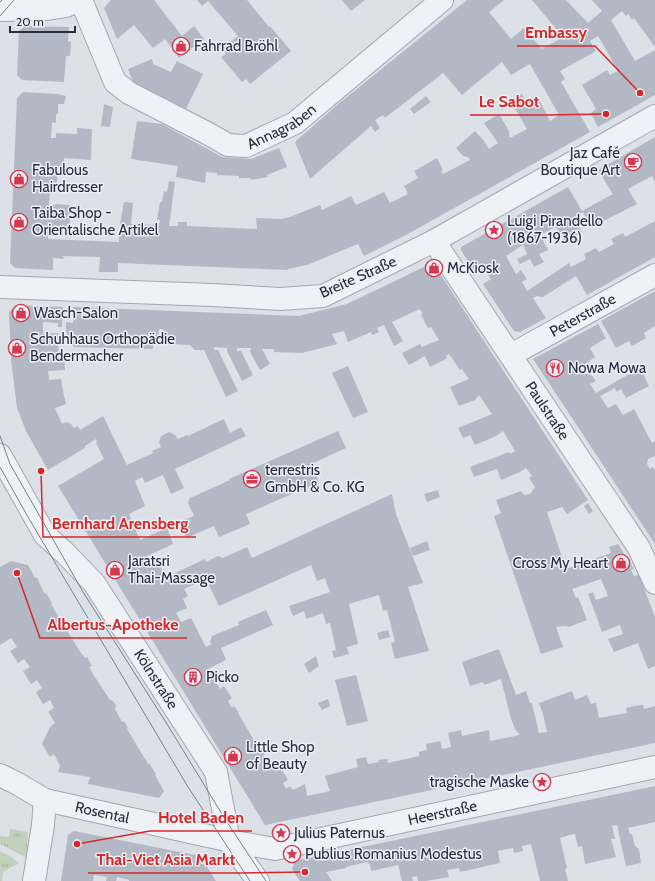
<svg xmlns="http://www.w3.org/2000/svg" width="655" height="881" viewBox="0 0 655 881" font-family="Cabin,sans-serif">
  <defs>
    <pattern id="grass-tufts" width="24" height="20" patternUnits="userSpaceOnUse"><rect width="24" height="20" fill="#c1d1bc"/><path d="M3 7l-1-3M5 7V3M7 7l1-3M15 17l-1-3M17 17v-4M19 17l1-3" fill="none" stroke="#a6b4a3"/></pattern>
  </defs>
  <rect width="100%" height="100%" fill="#dce0e7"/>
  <g fill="url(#grass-tufts)">
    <polygon points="10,829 28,832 27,858 0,844 0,836 9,837"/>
    <polygon points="0,851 10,856 19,863 3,872 2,881 0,881"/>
  </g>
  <g fill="#b3b9c4">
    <polygon points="111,0 154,0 182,36 194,26 204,39 179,58 165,39 153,48 134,25 117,39 104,8"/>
    <polygon points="197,0 247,0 269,27 270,26 291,51 250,84 246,79 242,82 221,57 226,54 221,49 238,36 208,1 202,6"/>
    <polygon points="342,0 365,0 351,11"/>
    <polygon points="467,0 504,0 489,12 511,39 524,28 542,49 563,37 532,0 566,0 588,23 602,11 592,0 655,0 655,47 634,18 632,20 628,14 626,16 622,11 611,20 635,61 655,50 655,95 598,127 591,113 596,109 582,85 607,70 610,75 618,71 598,36 590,41 596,51 560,71 565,79 561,82 590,132 408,234 364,256 358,244 307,265 288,269 288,270 118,263 118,272 99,272 100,257 63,256 64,259 53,258 53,270 15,268 10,263 17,98 23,92 58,94 66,96 64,104 58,104 58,114 56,114 56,123 52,122 51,138 56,138 56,133 77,134 77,128 92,129 91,160 64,158 63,169 58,169 56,192 50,192 49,205 55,205 56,204 70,205 70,228 48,226 48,239 119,242 120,224 124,202 133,203 131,224 159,225 160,220 157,220 160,202 162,202 164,191 167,192 169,181 175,182 169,226 178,226 178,222 187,222 187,226 257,229 256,218 281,219 290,217 320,205 322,210 351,196 356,205 384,192 390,203 408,194 404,186 418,178 414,171 437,158 443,170 441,171 443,174 470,160 468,157 463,156 456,148 475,131 484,141 489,149 498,143 484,123 499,114 509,131 509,135 510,138 527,129 510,100 522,94 526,102 537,96 550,121 559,115 530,64 511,75 502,62 462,95 443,73 385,118 383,115 375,120 380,128 375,132 371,126 310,179 295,142 337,105"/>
    <polygon points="25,26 69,27 68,41 71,42 70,56 66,56 64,82 22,80 17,75 19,31"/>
    <polygon points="152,59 153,64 171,72 177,61 203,74 186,109 133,82 128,69"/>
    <polygon points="426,96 431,102 414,114 410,109"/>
    <polygon points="104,104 113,107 110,127 101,126"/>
    <polygon points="137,121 162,124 222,157 251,159 279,148 287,167 267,175 268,177 251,180 250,178 239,178 239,176 217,175 217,173 206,172 205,183 176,177 178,166 131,159"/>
    <polygon points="655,137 655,182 652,176 628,189 637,204 592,227 583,212 574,217 582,232 564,241 556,227 538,236 541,239 542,239 548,250 539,254 544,262 534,267 530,259 520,264 517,259 527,254 523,245 506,256 516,274 521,270 527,279 522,282 527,291 569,263 571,267 586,259 584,254 596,248 599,252 614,244 611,239 623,233 625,237 655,221 655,257 587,295 576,276 543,297 537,296 533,298 546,318 520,332 514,331 483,284 491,279 484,268 475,273 461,250 461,247 568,187 582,211 613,194 598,170"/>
    <polygon points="428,265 435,266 588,500 567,514 562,507 547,512 566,569 611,553 609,547 618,544 634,569 631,570 634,576 639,575 655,617 655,666 648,669 638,643 614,652 608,639 623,634 620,625 602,632 588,594 593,592 596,600 608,596 601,579 572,589 576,598 578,597 587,620 569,627 566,626 556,627 563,647 541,654 494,516 501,513 496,500 521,491 524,495 530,494 535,487 529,478 532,476 526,468 520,472 501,480 497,469 474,477 470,467 509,452 510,454 515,451 503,431 496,436 475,445 470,435 463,438 458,428 492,414 479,395 475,400 459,406 450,387 469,379 462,369 460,370 449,354 446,356 447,358 444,360 430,367 425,356 409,365 402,353 420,344 422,347 439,340 431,327 428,328 421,315 423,314 420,309 392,322 403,341 394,346 384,325 377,328 379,332 372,335 371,332 348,342 344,331 332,334 337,344 302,353 274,352 274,349 262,349 270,364 260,370 250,352 251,348 237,348 237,351 241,351 253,375 242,381 227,351 227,348 214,347 214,350 218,350 238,391 226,397 204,350 195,350 190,345 170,344 163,329 159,329 158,344 153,344 153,349 73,347 73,338 68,337 66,331 66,322 73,323 73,307 299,316 347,304"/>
    <polygon points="655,291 655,326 644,333 646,338 632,346 629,341 616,348 601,321"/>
    <polygon points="16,305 63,307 62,327 58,327 58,323 43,322 43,334 58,333 59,357 64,357 65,370 48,371 49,380 61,379 64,396 66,404 55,408 62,424 66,422 71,424 74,428 78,426 80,430 103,416 127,465 153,453 152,451 161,447 159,442 161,436 169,432 175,435 178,439 187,435 188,436 224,419 230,433 241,427 246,436 175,469 184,488 171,494 163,475 145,483 142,477 135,481 145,506 129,514 140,540 167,528 173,544 147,556 152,567 159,564 164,574 169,576 205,559 206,562 218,556 223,558 247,547 252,558 392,494 396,514 423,583 408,587 429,651 395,659 391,643 395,642 387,610 383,611 379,595 349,604 358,644 347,647 349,654 334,658 332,651 336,650 330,623 326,624 323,613 306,619 304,611 293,616 289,606 330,592 325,578 317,581 311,565 219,606 206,579 184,589 188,596 183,599 187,608 176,613 181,622 191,618 206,647 212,644 210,642 212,636 239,625 238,622 266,610 273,625 221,648 226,660 208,669 220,689 224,686 232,698 228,701 232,708 234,706 239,713 238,713 255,742 257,741 265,754 263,755 272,769 279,765 288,780 283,783 286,789 290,786 293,790 305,784 307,796 330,791 325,776 358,767 356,759 366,757 368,764 379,762 378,760 387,759 388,763 419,756 419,752 427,750 426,744 440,741 442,749 451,747 448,733 461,730 462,736 489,730 490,741 520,735 515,729 511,719 501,679 484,685 483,682 470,686 462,662 499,649 516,695 526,691 530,703 532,703 539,733 547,732 543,714 539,703 572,691 575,700 587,695 591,704 596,703 599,718 627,713 626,708 634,706 643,705 644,709 655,706 655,743 265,825 58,486 104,459 96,443 97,442 96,439 85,446 85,448 48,470 26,431 17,408 11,360 9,312"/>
    <polygon points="598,324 606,338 590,348 595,357 579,368 584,375 589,372 596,381 590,384 596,393 640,368 649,386 626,398 621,389 616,392 615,388 600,396 608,408 616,404 623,415 634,409 652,443 655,441 655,456 648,459 647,464 650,469 653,467 655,470 655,544 533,359"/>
    <polygon points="348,366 368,412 353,418 332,373"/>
    <polygon points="338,431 346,448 311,464 319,482 246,514 250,524 219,537 214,526 186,538 179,522 194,516 188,503 190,498 230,480 229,479"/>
    <polygon points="438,490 440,497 427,502 424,494"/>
    <polygon points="588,503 593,511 589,514 584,506"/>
    <polygon points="427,541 430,550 413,556 410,548"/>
    <polygon points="11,561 28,565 35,578 37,577 43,591 45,594 46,593 52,603 51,604 55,611 81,653 85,658 87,657 92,666 89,667 93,674 110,700 113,701 116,705 115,709 122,722 124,721 128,728 127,729 148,764 149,763 156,774 155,775 164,791 159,798 88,784 90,777 58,772 60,766 54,754 50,757 42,744 50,727 55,723 48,712 54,708 50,700 43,704 36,692 42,688 37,680 31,684 23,671 30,667 24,659 18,663 10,651 17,647 11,638 0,645 0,567"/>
    <polygon points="388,630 390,637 379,640 377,633"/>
    <polygon points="316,656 319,666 309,673 304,664"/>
    <polygon points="356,675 368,721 347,726 335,680"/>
    <polygon points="328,699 330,706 322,710 318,703"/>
    <polygon points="655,786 655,822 628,828 630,834 632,834 635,846 639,849 641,863 626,866 617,825 612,826 615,839 611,839 616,857 585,864 582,846 578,847 575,834 569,835 560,838 567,868 565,869 568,881 540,881 531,844 522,846 523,851 514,853 513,848 498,851 500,863 460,872 459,868 447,870 449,877 426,881 418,881 417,876 412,877 413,881 402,881 398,865 371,871 370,865 367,862 346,867 346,868 326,872 332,881 300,881 292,869 295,861"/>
    <polygon points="74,831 200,856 216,881 129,881 129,880 117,877 116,881 106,881 107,877 94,875 93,881 61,881 68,835"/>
  </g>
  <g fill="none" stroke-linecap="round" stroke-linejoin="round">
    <defs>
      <g id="minor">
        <path id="s1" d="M81,0L115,82L129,93L207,133L228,145L246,146L295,123L442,0"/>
        <polyline points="0,10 47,9 66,6 78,0"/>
        <path id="s2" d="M434,241L639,548L655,583"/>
        <polyline points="0,287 212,295 280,299 323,296 434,241 655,116"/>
        <path id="s3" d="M511,355L655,275"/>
        <path id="s4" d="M0,455L45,535L65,553L94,583L216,772L229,841L258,881"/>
        <path id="s5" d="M0,775L18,784L45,800L240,843L275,849L655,767"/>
        <polyline points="34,881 43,825 45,800"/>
      </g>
    </defs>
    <use href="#minor" stroke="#a1a7b1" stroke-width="24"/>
    <use href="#minor" stroke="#eef1f5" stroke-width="22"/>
    <g stroke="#747f91" stroke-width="1">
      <polyline points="0,2 2,0"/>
      <polyline points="0,16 14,0"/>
      <polyline points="0,436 10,464 83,592 167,724 225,819 266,881"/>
      <polyline points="0,467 28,517 188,787 250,881"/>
    </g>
  </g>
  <defs>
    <symbol id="shop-ring" viewBox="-11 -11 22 22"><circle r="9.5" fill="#ebeff5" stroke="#d5384d" stroke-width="1.5"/><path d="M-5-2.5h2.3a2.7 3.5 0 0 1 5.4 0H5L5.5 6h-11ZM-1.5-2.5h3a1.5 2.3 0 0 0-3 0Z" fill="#d5384d"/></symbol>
    <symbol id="cafe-ring" viewBox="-11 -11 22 22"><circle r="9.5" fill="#ebeff5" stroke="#d5384d" stroke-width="1.5"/><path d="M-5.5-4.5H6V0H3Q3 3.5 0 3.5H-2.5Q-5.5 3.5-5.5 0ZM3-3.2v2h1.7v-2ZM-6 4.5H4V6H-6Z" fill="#d5384d"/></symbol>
    <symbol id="sight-ring" viewBox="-11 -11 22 22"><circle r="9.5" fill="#ebeff5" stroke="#d5384d" stroke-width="1.5"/><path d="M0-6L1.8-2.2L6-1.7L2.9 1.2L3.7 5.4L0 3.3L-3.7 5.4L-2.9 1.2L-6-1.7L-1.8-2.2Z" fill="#d5384d"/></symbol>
    <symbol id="restaurant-ring" viewBox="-11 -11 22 22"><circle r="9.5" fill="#ebeff5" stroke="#d5384d" stroke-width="1.5"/><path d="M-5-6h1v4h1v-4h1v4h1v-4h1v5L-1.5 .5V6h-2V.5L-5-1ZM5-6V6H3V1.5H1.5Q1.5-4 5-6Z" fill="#d5384d"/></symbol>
    <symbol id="office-ring" viewBox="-11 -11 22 22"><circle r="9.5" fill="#ebeff5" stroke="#d5384d" stroke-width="1.5"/><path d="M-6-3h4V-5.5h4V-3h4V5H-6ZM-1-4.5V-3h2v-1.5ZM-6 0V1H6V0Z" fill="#d5384d"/></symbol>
    <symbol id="building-ring" viewBox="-11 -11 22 22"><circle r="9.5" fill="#ebeff5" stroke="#d5384d" stroke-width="1.5"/><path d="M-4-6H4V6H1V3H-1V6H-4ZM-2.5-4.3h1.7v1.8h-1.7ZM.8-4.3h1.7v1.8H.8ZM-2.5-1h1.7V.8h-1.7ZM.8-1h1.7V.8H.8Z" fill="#d5384d"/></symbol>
  </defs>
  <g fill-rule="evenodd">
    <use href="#shop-ring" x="171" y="36" width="20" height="20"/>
    <use href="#cafe-ring" x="623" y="152" width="20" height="20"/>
    <use href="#shop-ring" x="9" y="169" width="20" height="20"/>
    <use href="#shop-ring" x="9" y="212" width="20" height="20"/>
    <use href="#sight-ring" x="484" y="220" width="20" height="20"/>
    <use href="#shop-ring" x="424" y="258" width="20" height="20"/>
    <use href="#shop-ring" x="11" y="303" width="20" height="20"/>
    <use href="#shop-ring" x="7" y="338" width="20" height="20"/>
    <use href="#restaurant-ring" x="545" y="358" width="20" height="20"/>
    <use href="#office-ring" x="242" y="469" width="20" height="20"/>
    <use href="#shop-ring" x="611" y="553" width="20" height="20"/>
    <use href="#shop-ring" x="105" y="560" width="20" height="20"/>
    <use href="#building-ring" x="183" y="667" width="20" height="20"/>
    <use href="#shop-ring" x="223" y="746" width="20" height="20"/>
    <use href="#sight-ring" x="532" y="772" width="20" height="20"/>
    <use href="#sight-ring" x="271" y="823" width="20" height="20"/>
    <use href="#sight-ring" x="282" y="844" width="20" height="20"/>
  </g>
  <g text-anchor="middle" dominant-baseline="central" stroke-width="3" stroke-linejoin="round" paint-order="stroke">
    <g font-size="15" fill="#252d3e" stroke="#ebeff5" text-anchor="start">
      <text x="194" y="46">Fahrrad Bröhl</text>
      <text x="620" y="153" text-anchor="end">Jaz Café<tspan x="620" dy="17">Boutique Art</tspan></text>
      <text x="32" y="170">Fabulous<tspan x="32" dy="17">Hairdresser</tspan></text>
      <text x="32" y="213">Taiba Shop -<tspan x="32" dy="17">Orientalische Artikel</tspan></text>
      <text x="507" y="221">Luigi Pirandello<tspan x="507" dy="17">(1867-1936)</tspan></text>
      <text x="447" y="268">McKiosk</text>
      <text x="34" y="313">Wasch-Salon</text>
      <text x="30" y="339">Schuhhaus Orthopädie<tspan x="30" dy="17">Bendermacher</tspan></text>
      <text x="568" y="368">Nowa Mowa</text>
      <text x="265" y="470">terrestris<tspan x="265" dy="17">GmbH &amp; Co. KG</tspan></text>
      <text x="128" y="561">Jaratsri<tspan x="128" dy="17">Thai-Massage</tspan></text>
      <text x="608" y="563" text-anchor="end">Cross My Heart</text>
      <text x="206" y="677">Picko</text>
      <text x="246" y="747">Little Shop<tspan x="246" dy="17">of Beauty</tspan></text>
      <text x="529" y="782" text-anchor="end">tragische Maske</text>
      <text x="294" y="833">Julius Paternus</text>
      <text x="305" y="854">Publius Romanius Modestus</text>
    </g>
    <g font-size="15" fill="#252d3e" stroke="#ebeff5">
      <text stroke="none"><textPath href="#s1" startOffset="277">Annagraben</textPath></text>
      <text transform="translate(358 277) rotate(-24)">Breite Straße</text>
      <text stroke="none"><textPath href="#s3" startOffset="82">Peterstraße</textPath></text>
      <text stroke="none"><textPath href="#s2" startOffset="204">Paulstraße</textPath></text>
      <text stroke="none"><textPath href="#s4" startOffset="275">Kölnstraße</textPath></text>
      <text stroke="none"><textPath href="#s5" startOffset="110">Rosental</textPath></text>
      <text stroke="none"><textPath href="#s5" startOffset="458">Heerstraße</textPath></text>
    </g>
  </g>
  <path fill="none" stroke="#d62828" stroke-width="1.5" d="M640 93L595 46H517M606 114L547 115H470M41 471L43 537H196M17 573L40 638H187M77 844L150 831H252M305 872L243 873H88"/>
  <g fill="#d62828" stroke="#ebeff5" stroke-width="1.5">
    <circle cx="640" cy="93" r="4"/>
    <circle cx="606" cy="114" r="4"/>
    <circle cx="41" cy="471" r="4"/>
    <circle cx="17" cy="573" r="4"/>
    <circle cx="77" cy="844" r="4"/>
    <circle cx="305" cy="872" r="4"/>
  </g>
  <g font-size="16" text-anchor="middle" font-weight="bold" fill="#d62828" stroke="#ebeff5" stroke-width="3" stroke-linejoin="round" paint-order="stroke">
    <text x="556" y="38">Embassy</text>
    <text x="509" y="107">Le Sabot</text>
    <text x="120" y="529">Bernhard Arensberg</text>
    <text x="113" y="630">Albertus-Apotheke</text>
    <text x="201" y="823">Hotel Baden</text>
    <text x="166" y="865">Thai-Viet Asia Markt</text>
  </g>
  <path d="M10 26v6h65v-6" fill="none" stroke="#252d3e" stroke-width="2"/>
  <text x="16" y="26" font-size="12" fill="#252d3e" stroke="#ebeff5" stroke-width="3" paint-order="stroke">20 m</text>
</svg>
